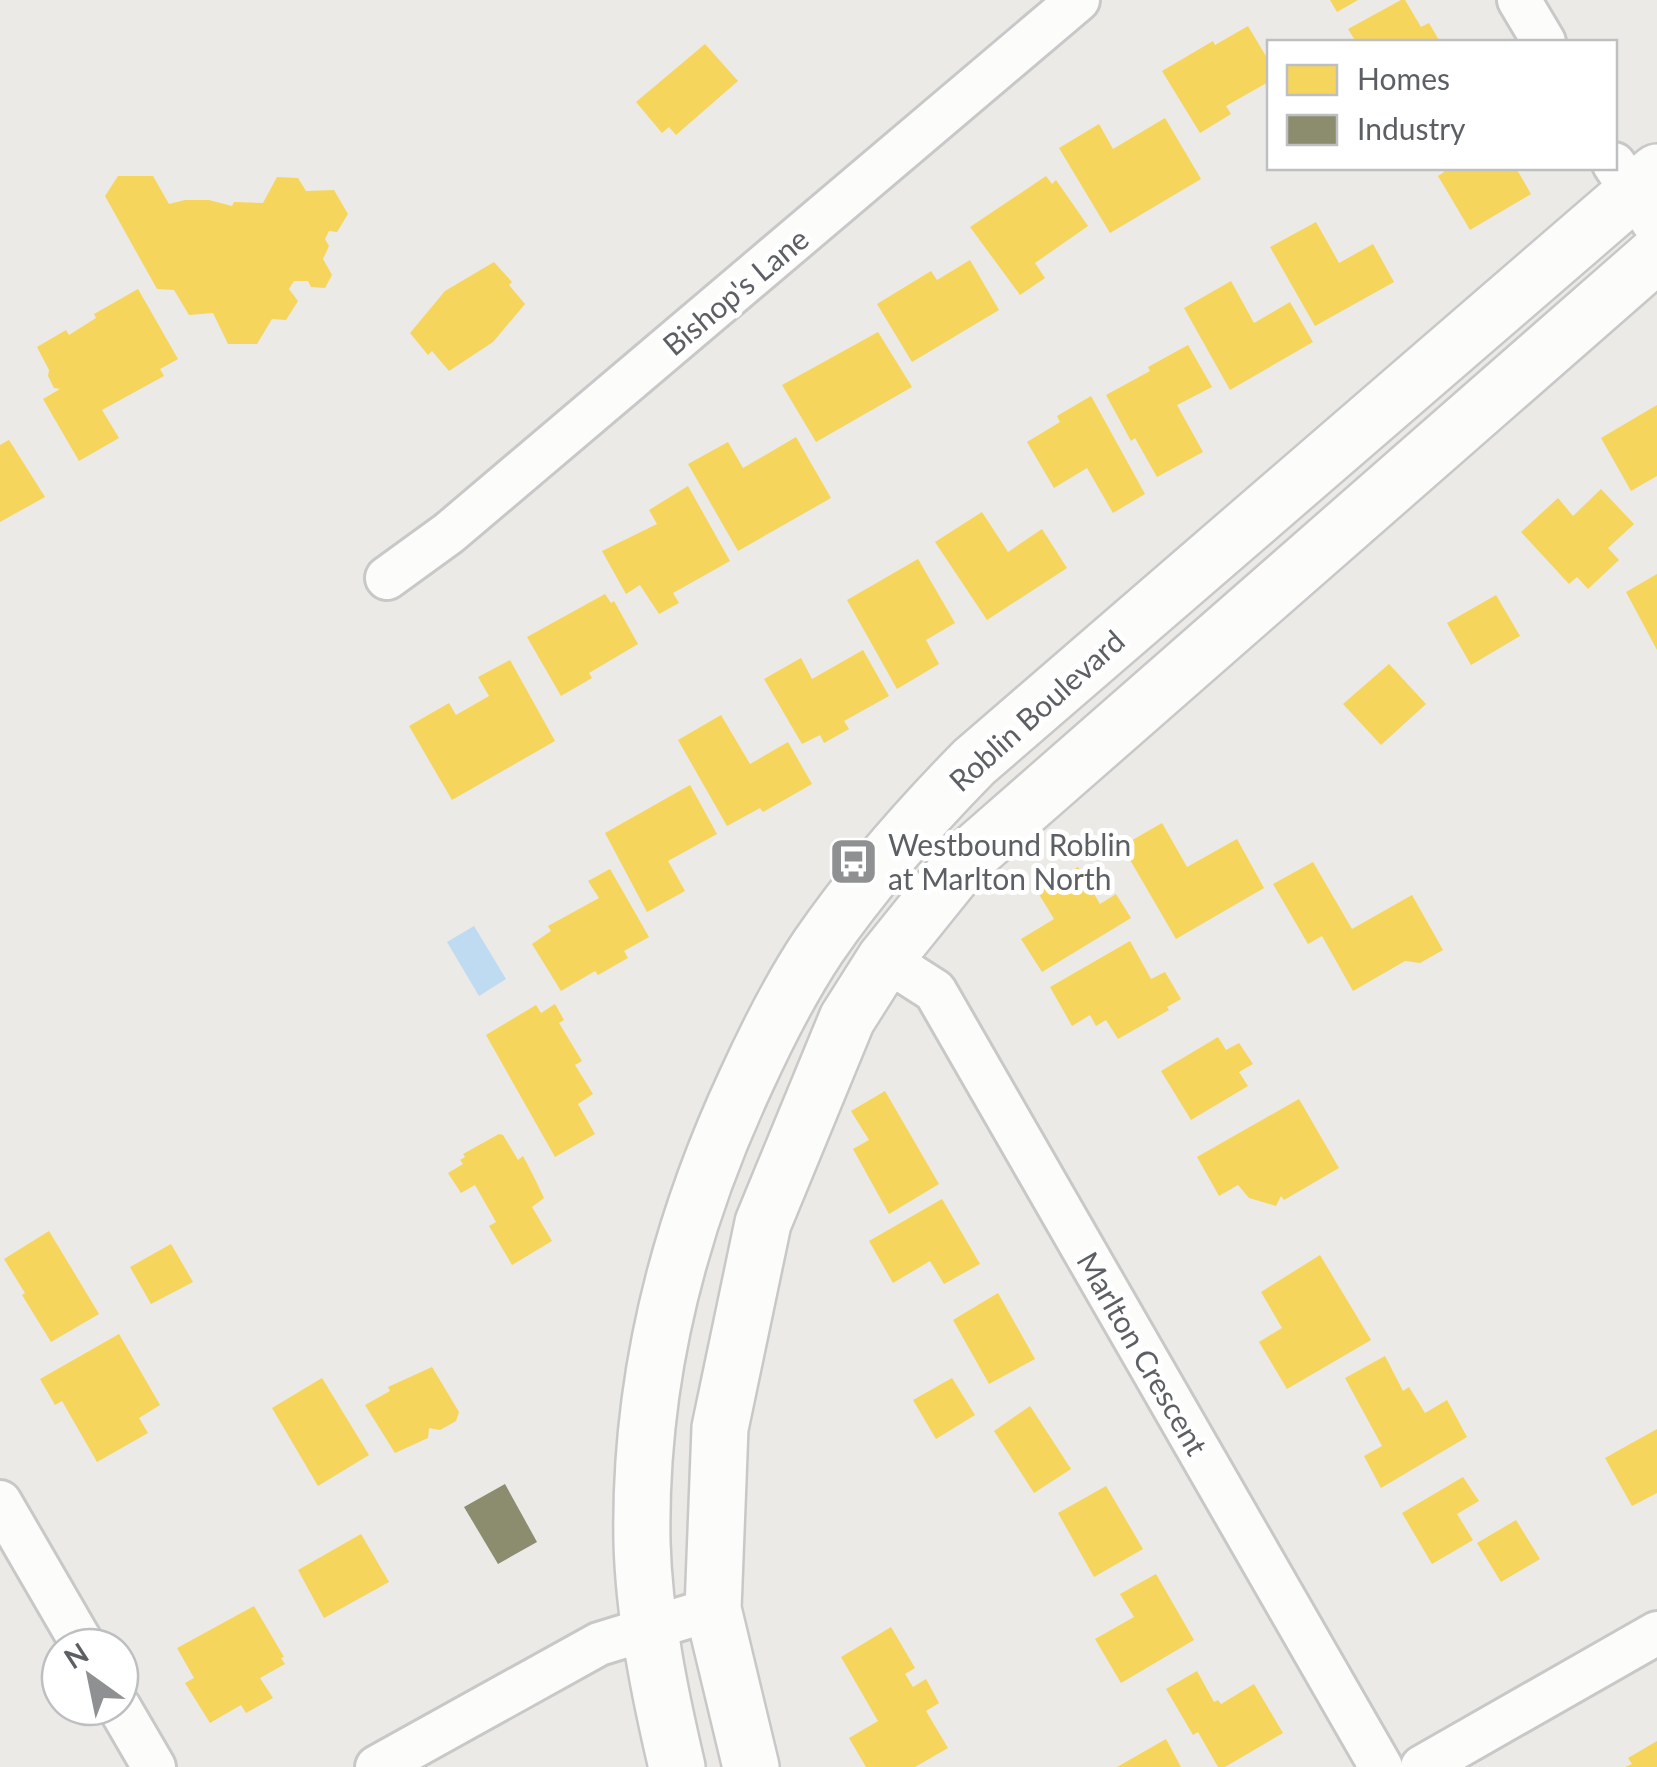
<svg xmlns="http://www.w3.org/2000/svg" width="1657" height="1767" viewBox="0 0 1657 1767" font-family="Lato,sans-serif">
  <rect width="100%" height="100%" fill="#ebeae6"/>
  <polygon fill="#bedbf1" points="474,926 506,979 479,996 447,942"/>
  <g fill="#f6d55c">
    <polygon points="1330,0 1358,0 1337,12"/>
    <polygon points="1401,0 1405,0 1421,27 1429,23 1440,42 1356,42 1348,29"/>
    <polygon points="1248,26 1270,63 1270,81 1226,106 1231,114 1200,133 1162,71 1213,41 1215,45"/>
    <polygon points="705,44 738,81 676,135 669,127 662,133 636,102"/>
    <polygon points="1165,118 1201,179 1110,233 1059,148 1099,124 1113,149"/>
    <polygon points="1441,168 1516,168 1531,194 1470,230 1438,176 1444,172"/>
    <polygon points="118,176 153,176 169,204 185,200 209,200 232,206 234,202 263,203 277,177 298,178 306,191 334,190 348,214 337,232 329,231 325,239 329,246 323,259 332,275 325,288 311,287 308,281 294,281 289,289 298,301 286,320 272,319 257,344 228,344 213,313 189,315 174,290 157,289 105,196"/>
    <polygon points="1046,176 1052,184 1056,180 1088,226 1035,263 1045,278 1020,295 970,227"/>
    <polygon points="1316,222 1339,263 1373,244 1394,282 1315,326 1270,247"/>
    <polygon points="970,260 999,310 912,362 877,304 931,271 937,280"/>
    <polygon points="494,262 512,282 509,285 525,304 493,342 449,371 432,351 428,355 410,333 445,291"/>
    <polygon points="1231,281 1254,323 1290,302 1313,342 1230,390 1184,308"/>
    <polygon points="138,289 178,359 160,369 164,376 102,410 119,438 79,461 43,399 60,389 54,388 48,376 49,370 37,347 66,330 69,335 96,318 94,314"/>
    <polygon points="878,332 912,387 816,442 782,385"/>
    <polygon points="1188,345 1212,387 1177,405 1203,452 1157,477 1135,438 1131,441 1106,395 1150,371 1148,367"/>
    <polygon points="1091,396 1145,494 1113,513 1087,468 1054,488 1027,442 1060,422 1057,416"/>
    <polygon points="1657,405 1657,476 1631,491 1601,438"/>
    <polygon points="796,437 831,498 738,551 688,464 728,442 743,468"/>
    <polygon points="9,440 45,497 0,522 0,445"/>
    <polygon points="688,486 730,561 673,593 679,603 659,614 640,585 626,594 602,551 657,524 649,510"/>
    <polygon points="1601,489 1634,524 1608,548 1619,560 1588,589 1577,577 1569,584 1521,532 1558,498 1573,516"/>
    <polygon points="982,512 1008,552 1042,529 1067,568 987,620 935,542"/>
    <polygon points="918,559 955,623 926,640 939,664 897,689 847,600"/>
    <polygon points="1657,574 1657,650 1626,592"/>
    <polygon points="605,594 611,603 614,601 638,644 589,673 592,678 561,696 527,637"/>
    <polygon points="1496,595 1520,636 1471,665 1447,623"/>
    <polygon points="863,650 889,696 844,721 849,729 824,743 820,735 802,744 764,679 801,658 812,679"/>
    <polygon points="510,660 555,741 452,800 409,726 449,703 456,715 489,696 478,677"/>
    <polygon points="1389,664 1426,704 1381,745 1343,704"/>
    <polygon points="721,715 750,764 788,742 812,784 763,812 760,808 727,826 678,740"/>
    <polygon points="690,785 717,834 668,861 685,891 647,912 605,833"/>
    <polygon points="1162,823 1187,867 1237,839 1264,888 1176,939 1122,846"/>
    <polygon points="1313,862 1352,929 1412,895 1443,950 1420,963 1405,961 1353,991 1322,936 1308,944 1273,884"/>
    <polygon points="1078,867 1100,904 1116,894 1131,918 1042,972 1021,939 1054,919 1037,891"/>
    <polygon points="610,869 649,937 624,951 628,958 598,975 595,971 561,991 532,944 551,931 548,926 599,898 588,881"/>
    <polygon points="1130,941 1151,979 1165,972 1181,999 1167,1007 1169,1010 1118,1039 1106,1020 1096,1026 1090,1015 1072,1026 1050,987"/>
    <polygon points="555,1004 564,1020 559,1023 582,1061 575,1065 593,1094 578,1104 595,1134 555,1157 486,1035 536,1005 541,1013"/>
    <polygon points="1218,1037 1226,1050 1239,1043 1253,1064 1239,1072 1248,1086 1191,1120 1161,1071"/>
    <polygon points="885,1091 939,1184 889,1214 853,1149 869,1140 851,1111"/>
    <polygon points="1299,1099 1339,1168 1284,1200 1281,1196 1276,1206 1249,1198 1238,1185 1219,1196 1197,1157"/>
    <polygon points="499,1134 503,1135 518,1160 523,1156 533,1175 544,1198 532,1207 552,1241 512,1265 489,1226 496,1222 475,1185 461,1193 448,1173 463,1164 460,1160 465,1157 463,1154"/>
    <polygon points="942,1199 980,1264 944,1284 930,1261 893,1283 869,1241"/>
    <polygon points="49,1231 99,1314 51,1342 22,1295 25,1293 4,1259"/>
    <polygon points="171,1244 193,1282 151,1304 130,1267"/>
    <polygon points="1320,1255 1371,1340 1287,1389 1259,1342 1282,1328 1261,1292"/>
    <polygon points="998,1293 1035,1359 989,1384 953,1320"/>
    <polygon points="119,1334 160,1405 139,1418 148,1433 97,1462 62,1401 55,1405 40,1379"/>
    <polygon points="1385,1356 1403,1391 1409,1387 1425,1413 1447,1400 1467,1437 1381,1488 1364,1456 1382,1446 1345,1378"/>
    <polygon points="432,1367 459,1412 456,1421 440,1430 429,1428 428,1438 395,1453 365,1405 390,1391 388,1387"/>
    <polygon points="322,1378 369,1455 318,1486 272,1408"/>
    <polygon points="952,1378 975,1415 936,1439 913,1400"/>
    <polygon points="1030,1406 1071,1469 1034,1493 994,1431"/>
    <polygon points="1657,1429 1657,1493 1632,1506 1605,1458"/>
    <polygon points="1463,1477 1479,1501 1457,1514 1473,1540 1432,1564 1402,1513"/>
    <polygon points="1106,1486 1143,1549 1094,1577 1058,1513"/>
    <polygon points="1516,1520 1540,1559 1501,1582 1477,1543"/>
    <polygon points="361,1534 389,1582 324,1618 298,1570"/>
    <polygon points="1156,1574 1194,1640 1121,1683 1095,1639 1134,1617 1120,1594"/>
    <polygon points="254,1606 284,1657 281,1658 285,1664 260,1678 273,1698 246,1713 241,1705 210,1723 185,1683 194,1678 177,1648"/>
    <polygon points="891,1627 915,1668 905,1674 913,1687 926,1679 939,1703 926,1711 948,1748 915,1767 866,1767 849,1738 878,1721 841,1657"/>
    <polygon points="1197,1671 1214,1702 1218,1700 1221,1704 1254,1684 1283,1733 1225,1767 1218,1767 1198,1732 1193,1735 1166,1689"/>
    <polygon points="1166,1739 1181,1767 1117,1767"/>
    <polygon points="1657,1741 1657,1767 1625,1767 1632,1764 1628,1758"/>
  </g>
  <polygon fill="#8c8c6e" points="505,1484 537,1542 498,1564 464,1507"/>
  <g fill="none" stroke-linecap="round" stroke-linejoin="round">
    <defs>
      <g id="minor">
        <polyline points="1519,0 1544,42"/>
        <polyline points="1614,164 1657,228"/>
        <polyline points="387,578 449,533 1078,0"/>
        <polyline points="885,959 935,991 1381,1767"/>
        <polyline points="0,1502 84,1647"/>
        <polyline points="119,1707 154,1767"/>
        <polyline points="377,1767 599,1644 713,1609"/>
        <polyline points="1422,1767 1657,1633"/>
      </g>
      <g id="secondary">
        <path d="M677,1767C660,1695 644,1617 642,1542C639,1380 678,1227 746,1081C767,1035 790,989 818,947C864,880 917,820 974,762L1657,172"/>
        <polyline points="751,1767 713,1609 720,1428 763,1223 847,1019 885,959 964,861 1657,254"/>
      </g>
    </defs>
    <use href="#minor" stroke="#c8c8c8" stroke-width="48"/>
    <use href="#secondary" stroke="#c8c8c8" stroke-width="60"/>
    <use href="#minor" stroke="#fcfcfb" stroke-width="42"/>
    <use href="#secondary" stroke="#fcfcfb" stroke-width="55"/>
  </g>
  <defs>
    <symbol id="bus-square" viewBox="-11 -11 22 22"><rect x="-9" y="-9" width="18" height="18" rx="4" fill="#8e9091" stroke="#fff"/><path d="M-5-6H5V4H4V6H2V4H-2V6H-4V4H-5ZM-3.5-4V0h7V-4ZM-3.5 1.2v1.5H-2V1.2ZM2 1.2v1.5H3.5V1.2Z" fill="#fff"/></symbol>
  </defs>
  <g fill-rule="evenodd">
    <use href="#bus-square" x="826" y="834" width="55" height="55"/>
  </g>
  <g text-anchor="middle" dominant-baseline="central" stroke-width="10" stroke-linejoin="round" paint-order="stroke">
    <g font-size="30" fill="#5c5f63" stroke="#fff">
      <text transform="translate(735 291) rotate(-40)">Bishop's Lane</text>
      <text transform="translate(1036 710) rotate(-42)">Roblin Boulevard</text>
      <text transform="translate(1143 1353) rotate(60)">Marlton Crescent</text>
    </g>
    <g font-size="30" fill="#5c5f63" stroke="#fff" text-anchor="start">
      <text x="888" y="844">Westbound Roblin<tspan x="888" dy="34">at Marlton North</tspan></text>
    </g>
  </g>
  <rect x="1267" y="40" width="350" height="130" fill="#ffffff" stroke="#bebfc1" stroke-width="2.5"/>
  <rect x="1287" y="65" width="50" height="30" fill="#f6d55c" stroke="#bebfc1" stroke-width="2.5"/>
  <text x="1357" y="90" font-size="30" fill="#5c5f63">Homes</text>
  <rect x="1287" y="115" width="50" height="30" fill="#8c8c6e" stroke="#bebfc1" stroke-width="2.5"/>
  <text x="1357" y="140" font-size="30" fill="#5c5f63">Industry</text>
  <g transform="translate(90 1677) rotate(327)"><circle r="48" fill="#ffffff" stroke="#bebfc1" stroke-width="2.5"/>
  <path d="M0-8L18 38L0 25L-18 38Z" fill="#8e9091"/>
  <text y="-15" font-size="28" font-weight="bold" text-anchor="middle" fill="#5c5f63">N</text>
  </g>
</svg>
